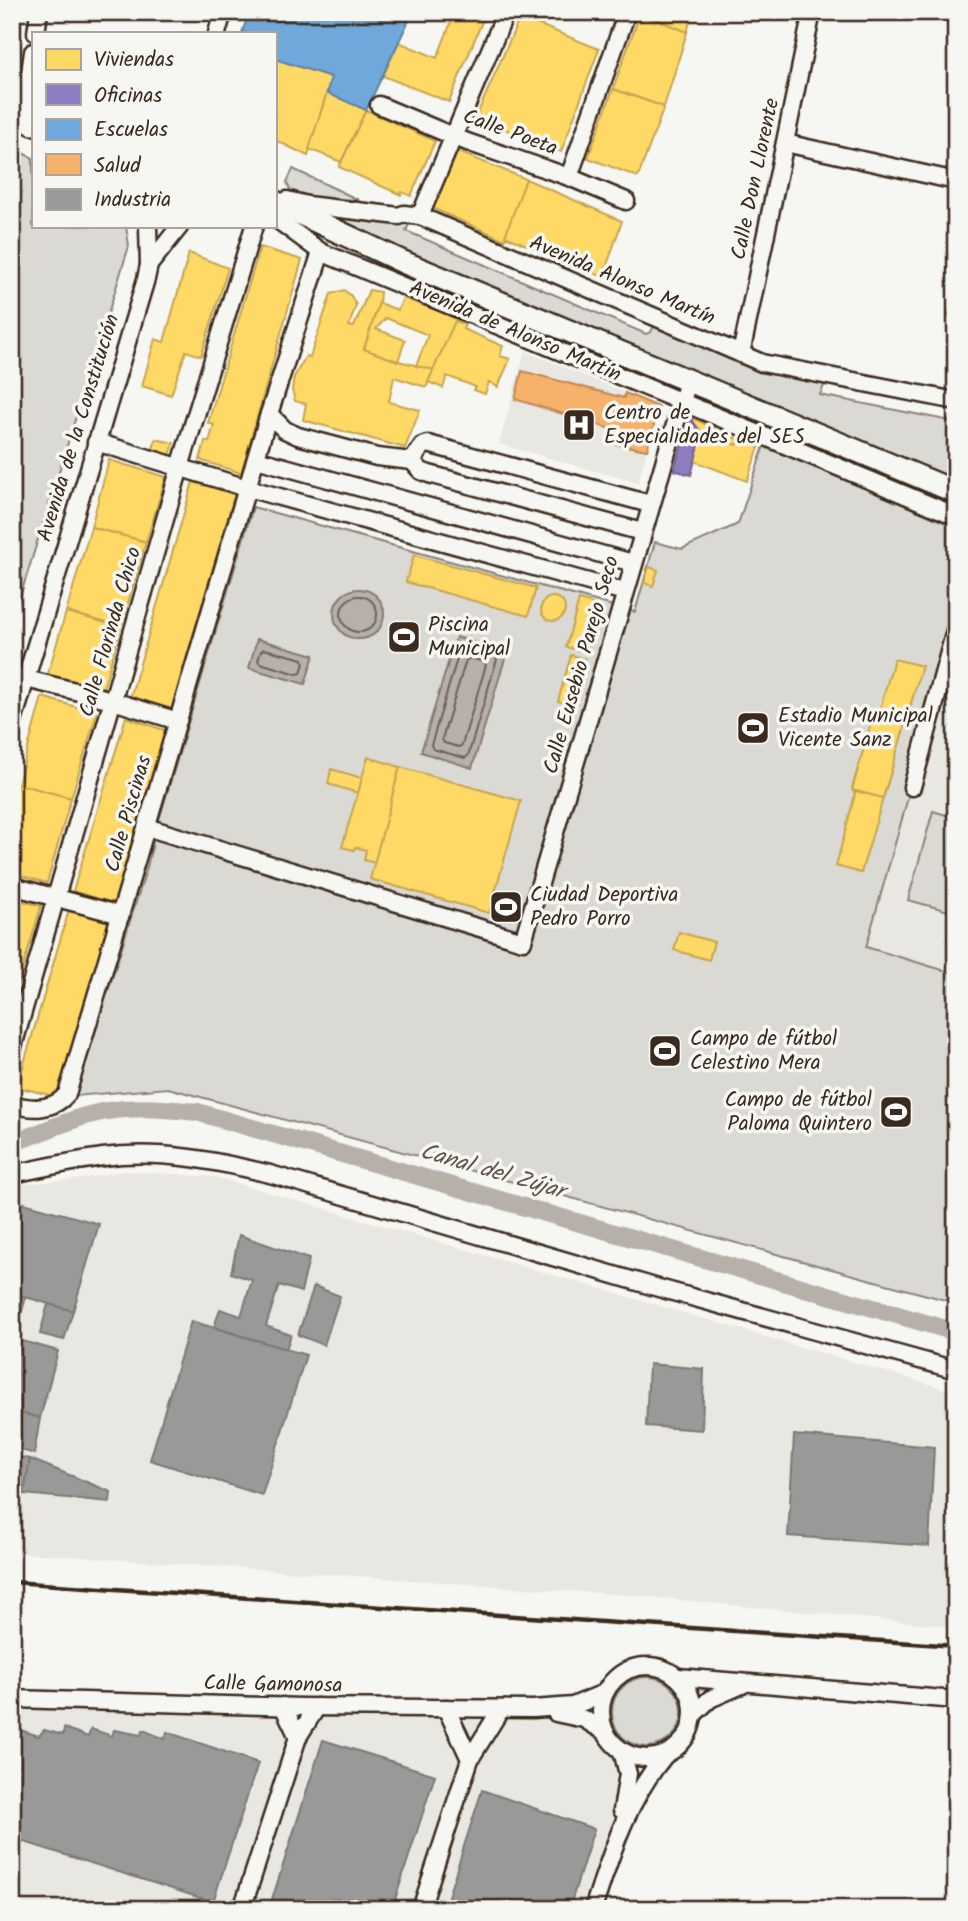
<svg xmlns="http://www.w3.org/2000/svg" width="968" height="1921" viewBox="0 0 968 1921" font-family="Kalam,sans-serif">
  <rect width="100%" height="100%" fill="#f6f6f2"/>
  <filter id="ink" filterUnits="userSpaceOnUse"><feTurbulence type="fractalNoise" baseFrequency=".0143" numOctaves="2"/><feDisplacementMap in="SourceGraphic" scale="14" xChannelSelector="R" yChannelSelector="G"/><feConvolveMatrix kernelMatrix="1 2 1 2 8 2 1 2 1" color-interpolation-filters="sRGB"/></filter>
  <g filter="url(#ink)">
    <g fill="#e8e7e2">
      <polygon points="525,351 659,407 638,483 499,444"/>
      <polygon points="956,627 956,974 866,947"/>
      <polygon points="123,1171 215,1177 956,1392 956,1627 641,1596 12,1552 12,1185 82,1179"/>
      <polygon points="12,1699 533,1709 605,1732 622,1751 625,1797 593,1909 12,1909"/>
    </g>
    <g fill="#dad9d3" stroke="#8a8278" stroke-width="2">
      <polygon points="18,151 33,158 33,226 126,226 129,246 12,623 12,164"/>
      <polygon points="293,169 359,200 315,198 290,190 287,182"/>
      <polygon points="319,214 410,222 406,231 646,334 651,332 654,326 717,351 826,381 820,395 956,422 956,492"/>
      <polygon points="764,446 956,527 956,627 866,947 956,974 956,1303 168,1088 75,1096 147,867 156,830 253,507 635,612 655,542 682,549 738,524"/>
      <polygon points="933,811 956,818 956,913 908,900"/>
      <circle cx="647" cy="1712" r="35"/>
    </g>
    <g fill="#b6b0a9" stroke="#857a71" stroke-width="2">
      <circle cx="359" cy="614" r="25"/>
      <polygon points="456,637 507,652 472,768 421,752"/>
      <polygon points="257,639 314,655 305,684 249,668"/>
    </g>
    <g fill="#ffd966" stroke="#c4a450" stroke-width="2">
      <polygon points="455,12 486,12 449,102 383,76 399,42 437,58"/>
      <polygon points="640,12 693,12 687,32"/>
      <polygon points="640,13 687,32 664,107 613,89"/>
      <polygon points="520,17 599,49 561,152 476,117"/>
      <polygon points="275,59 331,77 308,156 275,140"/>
      <polygon points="613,89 664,107 638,177 588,158"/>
      <polygon points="327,93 366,110 341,162 309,149"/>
      <polygon points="366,110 435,141 411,196 402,192 401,195 339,167"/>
      <polygon points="456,151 526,179 505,240 432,208"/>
      <polygon points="526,179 622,221 603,277 505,236"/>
      <polygon points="260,247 302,260 241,473 200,460 205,441 209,442 214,425 208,423"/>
      <polygon points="189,253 228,268 201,356 186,351 171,395 142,386 155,339 164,342"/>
      <polygon points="344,290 351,296 356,305 349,326 354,327 369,290 380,292 379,303 364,349 398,361 436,370 426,387 394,377 389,402 420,410 405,448 303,420 306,404 295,401 292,390 294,377 306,356 310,357 331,294"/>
      <polygon points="956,296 956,317 948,316"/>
      <polygon points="403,298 457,318 436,370 416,366 428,335 386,318 376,329 405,340 398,361 364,349 379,303 398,310"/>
      <polygon points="455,321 465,324 463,329 503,346 500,356 510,359 498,387 489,382 485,394 474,390 476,387 447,376 443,388 428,382"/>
      <polygon points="690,417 740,440 737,445 702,434"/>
      <polygon points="702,434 737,445 740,440 759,447 747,481 694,461"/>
      <polygon points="156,439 174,443 169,458 152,452"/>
      <polygon points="109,460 166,477 146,542 91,527"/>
      <polygon points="193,482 235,493 171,710 130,698"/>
      <polygon points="91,527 146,542 121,627 66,612"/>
      <polygon points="414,555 536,588 528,616 406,582"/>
      <polygon points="649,567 658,570 653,586 644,583"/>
      <circle cx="553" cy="609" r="12"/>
      <polygon points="579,600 599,606 586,652 566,647"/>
      <polygon points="66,612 121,627 102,693 47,677"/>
      <polygon points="571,655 585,659 571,705 558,701"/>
      <polygon points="894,659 922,666 861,873 836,866 855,794 852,788 872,721 878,716"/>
      <polygon points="42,697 97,713 71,798 18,784"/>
      <polygon points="873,716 905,725 883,798 852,790"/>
      <polygon points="126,717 167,731 116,905 73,891"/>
      <polygon points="368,757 400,767 375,863 364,860 366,850 355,847 354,850 342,847"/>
      <polygon points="400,767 521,801 489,913 370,879"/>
      <polygon points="331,769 362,778 358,793 328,784"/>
      <polygon points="18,784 71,798 47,883 12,873 12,802"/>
      <polygon points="12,898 41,906 16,992 12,991"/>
      <polygon points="69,910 109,920 58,1097 17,1087"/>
      <polygon points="679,932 714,942 709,960 674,950"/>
    </g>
    <polygon fill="#8e7cc3" stroke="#756392" stroke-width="2" points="690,417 702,434 691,475 674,470"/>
    <polygon fill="#6fa8dc" stroke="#5f82a3" stroke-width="2" points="249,12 413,12 366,110 327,93 331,77 275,59 275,33 242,33"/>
    <polygon fill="#f6b26b" stroke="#be8954" stroke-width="2" points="522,371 624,398 625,393 659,407 647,450 610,443 614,430 515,399"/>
    <g fill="#999" stroke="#7d7874" stroke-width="2">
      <polygon points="12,1200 20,1202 12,1232"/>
      <polygon points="20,1202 99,1224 73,1311 12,1293 12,1232"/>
      <polygon points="239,1235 309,1259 301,1292 279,1285 266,1326 291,1335 286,1349 214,1327 220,1309 241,1316 252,1280 231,1273"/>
      <polygon points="314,1286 340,1296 324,1345 298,1335"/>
      <polygon points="12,1293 26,1297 18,1325 12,1323"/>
      <polygon points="48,1304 73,1311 64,1340 40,1334"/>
      <polygon points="191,1321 306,1355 262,1495 150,1460"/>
      <polygon points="12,1338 58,1351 40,1418 12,1411"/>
      <polygon points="649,1364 704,1369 702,1430 646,1426"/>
      <polygon points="21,1413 40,1418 34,1454 12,1447"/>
      <polygon points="794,1435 934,1447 929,1546 788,1536"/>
      <polygon points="12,1456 30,1459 26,1487 12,1485"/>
      <polygon points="30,1459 111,1492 110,1502 24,1494"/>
      <polygon points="64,1728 88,1737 91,1729 112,1736 114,1730 141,1735 143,1730 165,1739 167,1732 258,1763 213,1902 12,1838 12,1735 14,1735 17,1729 39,1736 44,1730 63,1735"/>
      <polygon points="323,1740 435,1775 392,1909 269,1909"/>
      <polygon points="482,1790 594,1829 569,1909 444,1909"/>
    </g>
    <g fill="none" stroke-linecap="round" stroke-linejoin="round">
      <g stroke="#6c6056" stroke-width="2">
        <circle cx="359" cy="614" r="18"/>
        <polygon points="464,647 495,656 497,659 468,756 465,758 433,749 431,745 460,649"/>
        <polygon points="264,649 303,659 304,663 301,673 297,674 260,663 258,660 261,651"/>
        <polygon points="470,658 484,662 486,665 462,745 459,747 444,743 442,739 466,660"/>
      </g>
      <path stroke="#b6b0a9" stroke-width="18" d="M12,1143C38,1134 63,1122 89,1115C125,1105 161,1108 197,1112L956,1332"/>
      <defs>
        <g id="minor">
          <polyline points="36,33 39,12"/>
          <polyline points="217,33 223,12"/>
          <polyline points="26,100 33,52"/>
          <polyline points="379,105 467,142 569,177 626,201"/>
          <polyline points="785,143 956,181"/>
          <polyline points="569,177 627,12"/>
          <polyline points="287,200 307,205 399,216 404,214 420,216 762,363 956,401"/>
          <polyline points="420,216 506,12"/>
          <polyline points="275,218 321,252 956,516"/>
          <polyline points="149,265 180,226"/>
          <polyline points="741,354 812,12"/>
          <polyline points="269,414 285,430 298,436 377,457 412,461 421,471 429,474 642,532"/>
          <polyline points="96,442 247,488 625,592"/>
          <polyline points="256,459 633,563"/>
          <polyline points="412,461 422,446 428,444 650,504"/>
          <polyline points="26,679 100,697 178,721"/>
          <polyline points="12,725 146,279 149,265 148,226"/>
          <polyline points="912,787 956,627"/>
          <polyline points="156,830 523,941 688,381"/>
          <polyline points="12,886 121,915"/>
          <polyline points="12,1050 180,467 254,226"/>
          <path d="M12,1104C32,1110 54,1110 67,1094L269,414L321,252"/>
          <path d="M12,1174C42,1168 73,1161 103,1157C159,1149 216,1161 270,1174L655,1287L956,1370"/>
          <circle cx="647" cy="1712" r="46"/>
          <polyline points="678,1677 956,1700"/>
          <polyline points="12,1699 303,1707 533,1709 573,1706 604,1693"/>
          <polyline points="556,1713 584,1719 605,1732"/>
          <polyline points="694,1714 710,1699 742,1685"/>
          <polyline points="298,1737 317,1707"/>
          <polyline points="622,1751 628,1774 622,1810"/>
          <polyline points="470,1759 501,1709"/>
          <polyline points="242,1909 298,1737 283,1706"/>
          <polyline points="421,1909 470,1759 446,1708"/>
          <path d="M593,1909C612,1852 626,1802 665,1755"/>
        </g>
        <g id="major">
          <polyline points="12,95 33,103"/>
          <polyline points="12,106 17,114 33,124"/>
          <polyline points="275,202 403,262 956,492"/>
        </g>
      </defs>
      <use href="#minor" stroke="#3b2a1e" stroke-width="21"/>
      <use href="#major" stroke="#3b2a1e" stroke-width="26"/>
      <use href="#minor" stroke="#f6f6f2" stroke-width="16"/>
      <use href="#major" stroke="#f6f6f2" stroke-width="21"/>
      <polyline stroke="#3b2a1e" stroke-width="4.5" points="12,1582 956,1646"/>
    </g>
  </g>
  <defs>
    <symbol id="hospital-square" viewBox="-11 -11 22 22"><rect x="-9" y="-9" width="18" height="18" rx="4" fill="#3b2a1e" stroke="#f6f6f2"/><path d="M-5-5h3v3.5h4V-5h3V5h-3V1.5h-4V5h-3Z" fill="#fff"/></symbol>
    <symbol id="stadium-square" viewBox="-11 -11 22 22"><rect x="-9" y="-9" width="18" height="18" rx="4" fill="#3b2a1e" stroke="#f6f6f2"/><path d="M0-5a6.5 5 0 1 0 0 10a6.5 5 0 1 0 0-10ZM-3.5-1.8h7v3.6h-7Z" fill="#fff"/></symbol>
  </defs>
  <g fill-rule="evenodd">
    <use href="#hospital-square" x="560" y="406" width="38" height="38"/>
    <use href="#stadium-square" x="385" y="618" width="38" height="38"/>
    <use href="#stadium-square" x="734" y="709" width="38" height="38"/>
    <use href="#stadium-square" x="487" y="888" width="38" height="38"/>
    <use href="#stadium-square" x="646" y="1032" width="38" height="38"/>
    <use href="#stadium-square" x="877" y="1093" width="38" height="38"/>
  </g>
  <g text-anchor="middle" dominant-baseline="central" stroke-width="7" stroke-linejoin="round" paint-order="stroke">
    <g font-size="21" fill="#3b2a1e" stroke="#f6f6f2">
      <text transform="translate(510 133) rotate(20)">Calle Poeta</text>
      <text transform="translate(756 179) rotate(-78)">Calle Don Llorente</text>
      <text transform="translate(622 281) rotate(23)">Avenida Alonso Martín</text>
      <text transform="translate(515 332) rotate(23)">Avenida de Alonso Martín</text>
      <text transform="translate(79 428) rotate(-73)">Avenida de la Constitución</text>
      <text transform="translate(111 632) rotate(-74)">Calle Florinda Chico</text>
      <text transform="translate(582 665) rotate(-74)">Calle Eusebio Parejo Seco</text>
      <text transform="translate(129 814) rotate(-74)">Calle Piscinas</text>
      <text transform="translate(273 1685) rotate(1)">Calle Gamonosa</text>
    </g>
    <g font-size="21" fill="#3b2a1e" stroke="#f6f6f2" text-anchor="start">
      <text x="604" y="413">Centro de<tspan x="604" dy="24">Especialidades del SES</tspan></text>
      <text x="428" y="625">Piscina<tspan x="428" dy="24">Municipal</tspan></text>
      <text x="778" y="716">Estadio Municipal<tspan x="778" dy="24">Vicente Sanz</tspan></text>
      <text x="530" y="895">Ciudad Deportiva<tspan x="530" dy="24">Pedro Porro</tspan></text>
      <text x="690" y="1039">Campo de fútbol<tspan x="690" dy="24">Celestino Mera</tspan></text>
      <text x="872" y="1100" text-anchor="end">Campo de fútbol<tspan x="872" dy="24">Paloma Quintero</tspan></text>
    </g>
    <g font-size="23" font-style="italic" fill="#605248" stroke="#f6f6f2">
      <text transform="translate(492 1172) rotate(16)">Canal del Zújar</text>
    </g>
  </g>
  <rect width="968" height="1921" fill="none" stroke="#f6f6f2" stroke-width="42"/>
  <rect x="21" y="21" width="926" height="1879" fill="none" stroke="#3b2a1e" stroke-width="2.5" filter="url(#ink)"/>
  <rect x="32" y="32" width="245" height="196" fill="#f6f6f2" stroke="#aba49d" stroke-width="2"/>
  <rect x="46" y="49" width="35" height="21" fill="#ffd966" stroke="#aba49d" stroke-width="2"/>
  <text x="94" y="66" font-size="21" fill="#3b2a1e">Viviendas</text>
  <rect x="46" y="84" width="35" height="21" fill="#8e7cc3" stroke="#aba49d" stroke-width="2"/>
  <text x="94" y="102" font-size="21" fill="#3b2a1e">Oficinas</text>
  <rect x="46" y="119" width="35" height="21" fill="#6fa8dc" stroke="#aba49d" stroke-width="2"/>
  <text x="94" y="136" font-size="21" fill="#3b2a1e">Escuelas</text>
  <rect x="46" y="154" width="35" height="21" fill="#f6b26b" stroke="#aba49d" stroke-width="2"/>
  <text x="94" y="172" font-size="21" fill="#3b2a1e">Salud</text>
  <rect x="46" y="189" width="35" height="21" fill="#999999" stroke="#aba49d" stroke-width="2"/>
  <text x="94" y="206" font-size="21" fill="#3b2a1e">Industria</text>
</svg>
